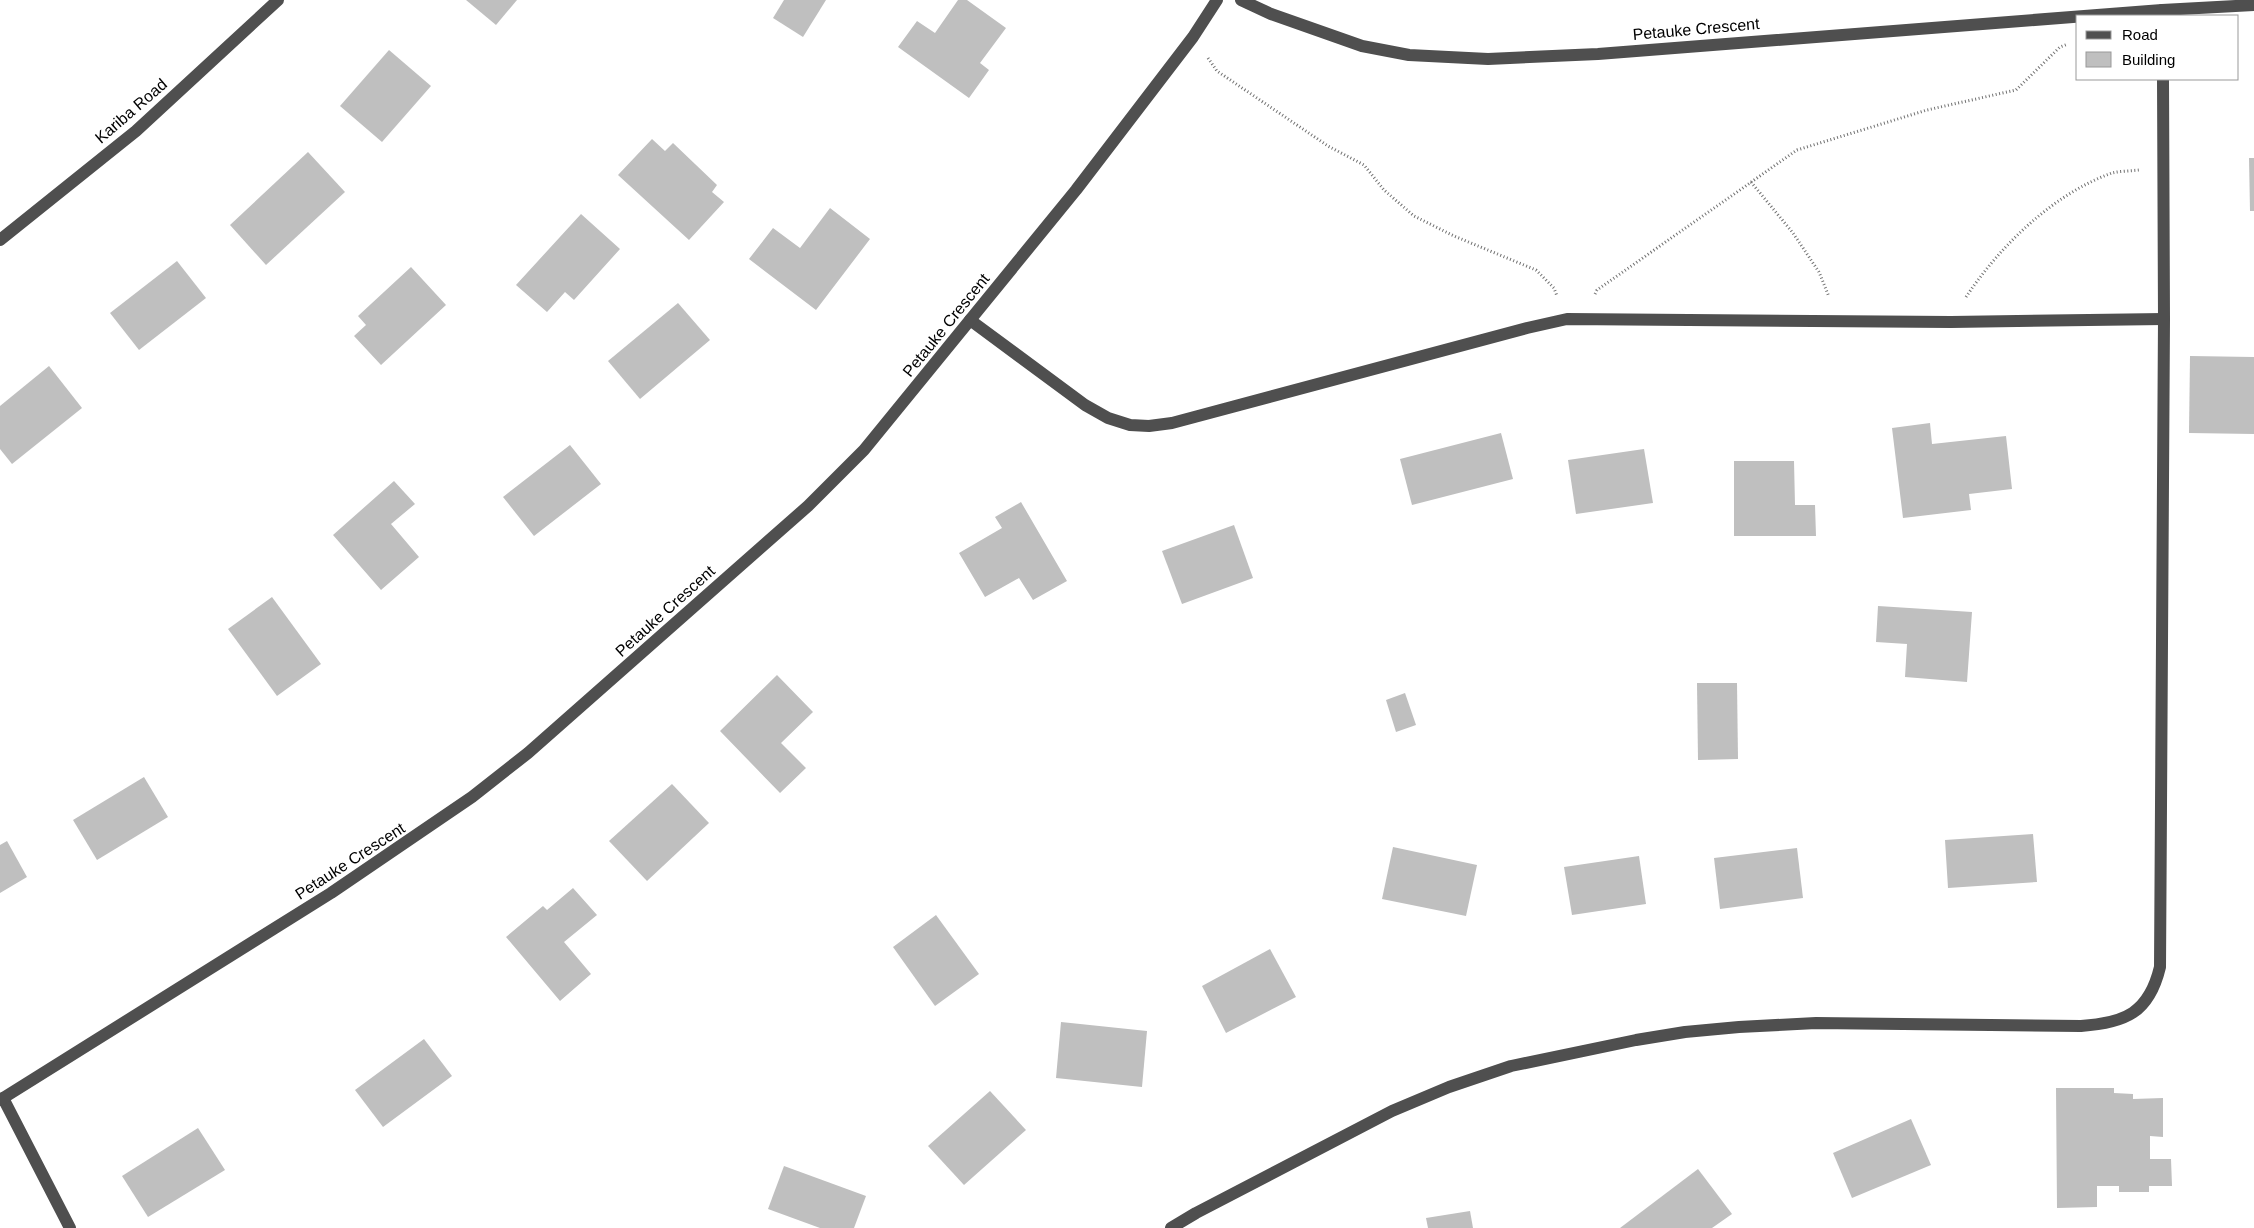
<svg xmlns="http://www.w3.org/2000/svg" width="2254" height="1228" viewBox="0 0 2254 1228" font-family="Helvetica,sans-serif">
  <rect width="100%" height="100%" fill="#fff"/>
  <g fill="#bfbfbf">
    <polygon points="466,0 517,0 496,25"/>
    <polygon points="784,0 826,0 803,37 773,18"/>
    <polygon points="958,0 967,0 1006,28 980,63 989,70 969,98 898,47 917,21 935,33"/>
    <polygon points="389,50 431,86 382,142 340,106"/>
    <polygon points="652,139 665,151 673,143 717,185 712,192 724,202 689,240 618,175"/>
    <polygon points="308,152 345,192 266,265 230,225"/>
    <polygon points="2249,158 2254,158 2254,211 2250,211"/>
    <polygon points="830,208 870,239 816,310 749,259 773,228 800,248"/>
    <polygon points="581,214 620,249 574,300 565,292 547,312 516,285"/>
    <polygon points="177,261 206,298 139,350 110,313"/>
    <polygon points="411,267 446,305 381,365 354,336 366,325 358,316"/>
    <polygon points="678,303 710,340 640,399 608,361"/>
    <polygon points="2190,356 2254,357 2254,434 2189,433"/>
    <polygon points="49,366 82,408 12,464 0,449 0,406"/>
    <polygon points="1930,423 1932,444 2006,436 2012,489 1969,494 1971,510 1903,518 1892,428"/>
    <polygon points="1501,433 1513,479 1412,505 1400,459"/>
    <polygon points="570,445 601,484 534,536 503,497"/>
    <polygon points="1644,449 1653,503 1576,514 1568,460"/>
    <polygon points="1734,461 1794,461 1795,505 1815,505 1816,536 1734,536"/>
    <polygon points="394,481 415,504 391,524 419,557 381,590 333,535"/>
    <polygon points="1021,502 1067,581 1033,600 1019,578 985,597 959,553 1002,528 995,517"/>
    <polygon points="1234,525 1253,578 1182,604 1162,551"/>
    <polygon points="272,597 321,664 277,696 228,629"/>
    <polygon points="1878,606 1972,612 1967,682 1905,677 1907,644 1876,642"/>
    <polygon points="777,675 813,712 781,743 806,768 780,793 720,731"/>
    <polygon points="1697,683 1737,683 1738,759 1698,760"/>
    <polygon points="1405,693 1416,725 1396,732 1386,700"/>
    <polygon points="144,777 168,817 97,860 73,820"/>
    <polygon points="672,784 709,823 647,881 609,841"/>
    <polygon points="2033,834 2037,882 1948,888 1945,840"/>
    <polygon points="7,841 27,877 0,893 0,845"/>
    <polygon points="1393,847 1477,865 1466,916 1382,899"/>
    <polygon points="1797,848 1803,898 1720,909 1714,858"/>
    <polygon points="1639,856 1646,904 1572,915 1564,867"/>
    <polygon points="573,888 597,915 564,942 591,974 560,1001 506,937 543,906 547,910"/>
    <polygon points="936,915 979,974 935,1006 893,947"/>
    <polygon points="1270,949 1296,997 1226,1033 1202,986"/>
    <polygon points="1061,1022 1147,1031 1142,1087 1056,1078"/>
    <polygon points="424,1039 452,1076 383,1127 355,1090"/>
    <polygon points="2056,1088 2114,1088 2114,1093 2133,1094 2133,1099 2163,1098 2163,1137 2150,1136 2150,1159 2171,1159 2172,1186 2149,1186 2149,1192 2119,1192 2119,1186 2097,1186 2097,1207 2057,1208"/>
    <polygon points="990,1091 1026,1130 964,1185 928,1146"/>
    <polygon points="1911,1119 1931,1165 1852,1198 1833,1153"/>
    <polygon points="198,1128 225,1170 148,1217 122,1176"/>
    <polygon points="784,1166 866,1196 854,1228 820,1228 768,1209"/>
    <polygon points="1698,1169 1732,1214 1712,1228 1620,1228"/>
    <polygon points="1470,1211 1473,1228 1428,1228 1426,1218"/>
  </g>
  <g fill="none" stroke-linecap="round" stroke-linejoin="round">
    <g stroke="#717171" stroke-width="3" stroke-dasharray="1 2.5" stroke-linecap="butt">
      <polyline points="1208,58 1217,71 1328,146 1364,165 1384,190 1414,216 1454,236 1536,270 1554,288 1557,296"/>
      <polyline points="1751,182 1793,233 1819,272 1829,297"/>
      <polyline points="1595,294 1597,290 1797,150 1927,110 2016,90 2060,47 2068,44"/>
      <path d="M1966,297C2000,246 2053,194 2112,173C2120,171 2130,171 2139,170"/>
    </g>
    <g stroke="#4f4f4f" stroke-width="12">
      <polyline points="1241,0 1271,14 1362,46 1409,55 1488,59 1598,54 2162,10"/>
      <polyline points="2162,16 2162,10 2254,5"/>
      <polyline points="0,240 136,131 278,0"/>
      <polyline points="970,320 1085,405 1108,418 1130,425 1149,426 1172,423 1527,328 1567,319 1951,322 2164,319"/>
      <polyline points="3,1098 70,1228"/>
      <polyline points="0,1100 331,893 472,797 528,753 808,506 864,450 1076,190 1193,37 1217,0"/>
      <path d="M1171,1228L1196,1213L1392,1111L1449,1087L1511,1066L1636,1040L1685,1032L1739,1027L1816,1023L2081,1026C2125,1023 2149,1013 2160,967L2164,319L2163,79"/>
    </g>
  </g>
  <g text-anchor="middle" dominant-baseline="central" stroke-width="4" stroke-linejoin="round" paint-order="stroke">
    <g font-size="16" fill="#000" stroke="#fff">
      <text transform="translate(1696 29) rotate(-5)">Petauke Crescent</text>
      <text transform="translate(131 111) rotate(-41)">Kariba Road</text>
      <text transform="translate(946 325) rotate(-51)">Petauke Crescent</text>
      <text transform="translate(665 611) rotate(-42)">Petauke Crescent</text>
      <text transform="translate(350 861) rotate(-33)">Petauke Crescent</text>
    </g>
  </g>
  <rect x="2076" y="15" width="162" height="65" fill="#ffffff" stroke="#999999"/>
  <rect x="2086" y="31" width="25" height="8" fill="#4f4f4f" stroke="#999999"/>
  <text x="2122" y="40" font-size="15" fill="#000000">Road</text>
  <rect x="2086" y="52" width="25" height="15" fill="#bfbfbf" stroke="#999999"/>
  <text x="2122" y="65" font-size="15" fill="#000000">Building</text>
</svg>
